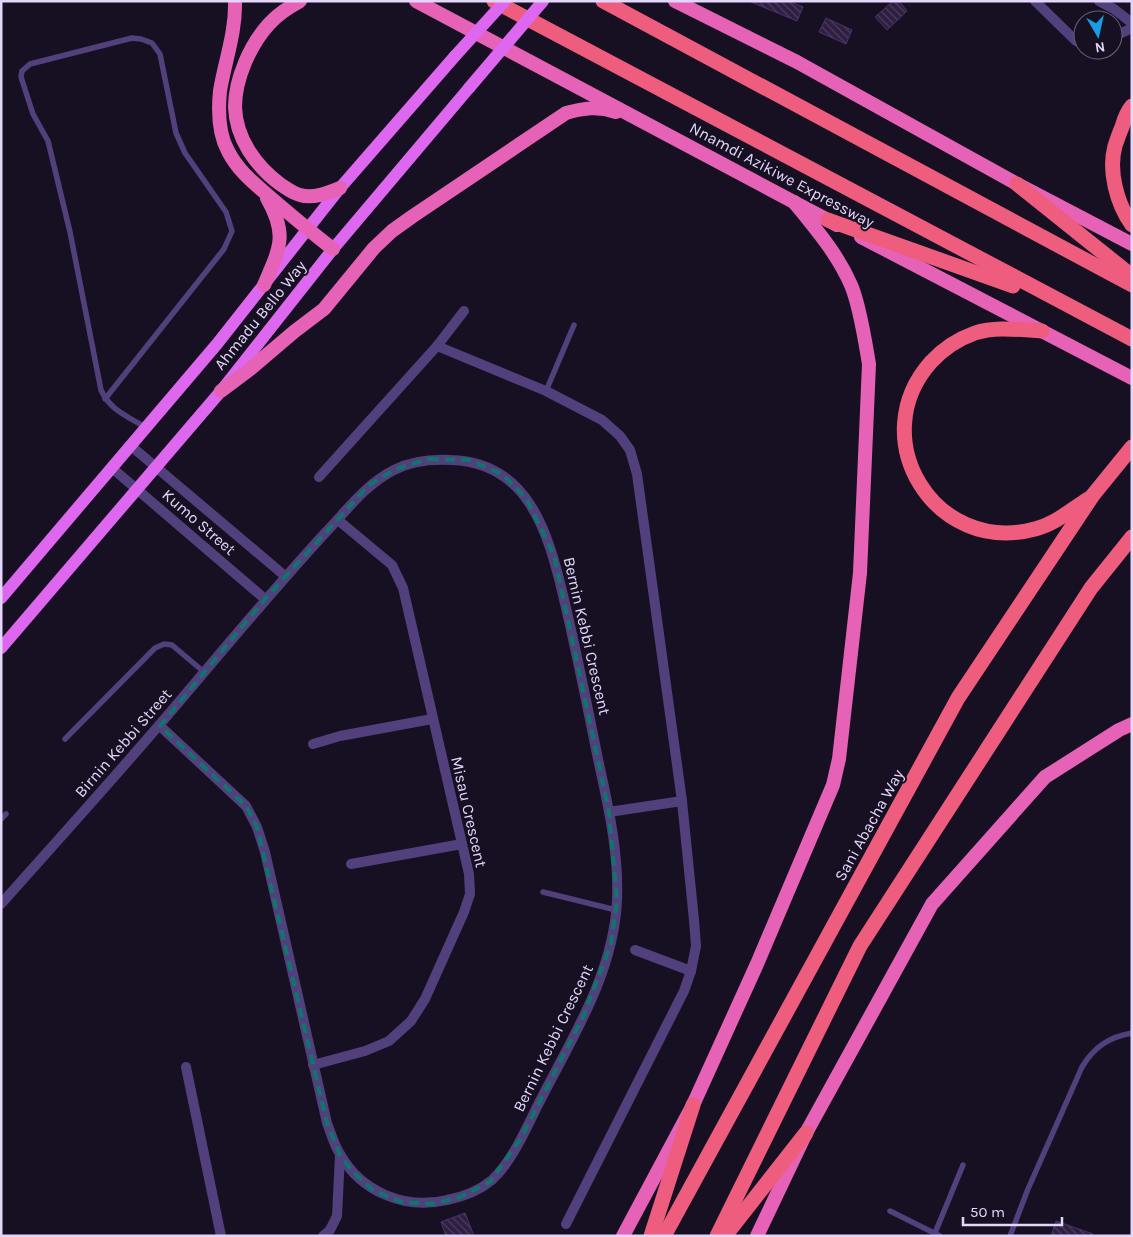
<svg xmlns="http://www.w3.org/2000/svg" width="1133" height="1237" viewBox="0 0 1133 1237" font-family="Karla,sans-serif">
  <defs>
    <pattern id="building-back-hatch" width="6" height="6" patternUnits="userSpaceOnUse" patternTransform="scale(1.25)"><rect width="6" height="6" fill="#2e1e41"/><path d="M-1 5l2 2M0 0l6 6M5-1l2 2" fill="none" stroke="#4c3e5d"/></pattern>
  </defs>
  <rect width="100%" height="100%" fill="#171022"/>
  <g fill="url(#building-back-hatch)" stroke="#4b326a">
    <polygon points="788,1 803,7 797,21 751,2"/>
    <polygon points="893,1 899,1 907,11 887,30 875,17"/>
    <polygon points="826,18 852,30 846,44 819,32"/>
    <polygon points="465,1213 474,1236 446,1236 441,1222"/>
    <polygon points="1056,1221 1093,1234 1092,1236 1051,1236"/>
  </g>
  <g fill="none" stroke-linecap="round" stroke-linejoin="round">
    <g stroke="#51407c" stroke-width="5.5">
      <polyline points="546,391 574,325"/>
      <path d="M105,399L224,249L232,231L226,212L185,153L176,133L160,54L152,43L141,39L132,38L30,64L22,71L21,77L33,114L48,141L70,232L101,390C110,410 127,416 145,427"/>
      <polyline points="65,739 155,648 164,644 172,645 204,672"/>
      <polyline points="1,819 6,814"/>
      <polyline points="543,892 616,910"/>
      <polyline points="890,1211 940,1236"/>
      <polyline points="935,1233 963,1165"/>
      <path d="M1010,1236L1028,1189L1082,1067C1094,1047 1109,1037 1132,1033"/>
    </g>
    <g stroke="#51407c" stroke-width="10">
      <polyline points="1035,1 1076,41 1083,44"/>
      <polyline points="1099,1 1114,9 1132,23"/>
      <polyline points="1113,37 1132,28"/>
      <polyline points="437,346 546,391 602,420 620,436 630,450 637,474 682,801 694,920 696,946 691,971 684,991 566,1224"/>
      <polyline points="131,446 285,576"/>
      <polyline points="112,468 265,599"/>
      <polyline points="319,477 437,346 464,311"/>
      <polyline points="313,744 340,736 432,719"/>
      <polyline points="609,812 682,801"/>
      <polyline points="351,864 462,844"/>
      <path d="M1,904C64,833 128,763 189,690C234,637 279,583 326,532C347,510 366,484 394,470C411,461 431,459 451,460C528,462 548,532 563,595C576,649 587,704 598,759C608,805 619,852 617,900C614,973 572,1038 540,1101C526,1128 514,1159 492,1180C480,1190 462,1197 447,1200C405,1210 361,1192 340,1154C334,1145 331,1133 327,1123L265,852L257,827L246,806L160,726"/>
      <polyline points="635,950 691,971"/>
      <polyline points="313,1065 365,1051 389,1041 411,1021 425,999 464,912 470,894 469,874 403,588 392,565 338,520"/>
      <polyline points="186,1067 221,1236"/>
      <polyline points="323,1236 330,1230 337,1216 340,1155"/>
    </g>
    <g stroke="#de67ef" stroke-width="12">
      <polyline points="1,598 217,344 340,188 455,56"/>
      <polyline points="1,648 221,391 333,249 469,88"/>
    </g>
    <g stroke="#e662b6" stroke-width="14">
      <path d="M235,1C236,32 225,61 220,91C218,111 218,133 228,151C238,171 255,184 271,198C292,216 312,233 333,249"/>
      <path d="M300,1C289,7 277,15 269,24C250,45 235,79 235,107C236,139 256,166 280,184C286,188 292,193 300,195C313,199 328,193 340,188"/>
      <polyline points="416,1 837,225"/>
      <polyline points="675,1 797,62 1017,184 1132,244"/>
      <polyline points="861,237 1132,378"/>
      <path d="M264,285C280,248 288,235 267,198"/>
      <path d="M221,391L249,370L295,331L324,309L374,248L392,231L413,216L566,113C584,108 598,106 616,112"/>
      <path d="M623,1236L693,1105L757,964L833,785L839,759L860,573L869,364C865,341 860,306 851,285C837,253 815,228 794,202"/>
      <polyline points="757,1236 806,1133 932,904 1045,777 1119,730 1132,724"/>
    </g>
    <g stroke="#ee5c7e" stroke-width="15">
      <polyline points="494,1 1132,339"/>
      <polyline points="603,1 1132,285"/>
      <path d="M1132,106C1126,113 1124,120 1122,127C1119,134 1117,140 1115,146C1108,171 1117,204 1132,225"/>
      <polyline points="1017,184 1132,276"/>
      <polyline points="828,220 1013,286"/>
      <path d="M1042,331C1021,330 996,326 975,333C958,339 943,349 931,362C863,438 935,556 1035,529C1055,524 1071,510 1088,499"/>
      <polyline points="651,1236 693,1105"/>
      <polyline points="664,1236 958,698 1093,495 1132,447"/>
      <polyline points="717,1236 860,946 1091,588 1132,537"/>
      <polyline points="725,1236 806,1133"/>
    </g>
    <g stroke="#de67ef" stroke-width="12">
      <polyline points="455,56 505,1"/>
      <polyline points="469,88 543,1"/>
    </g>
  </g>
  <path fill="none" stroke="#0f766e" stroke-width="4" stroke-dasharray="10 6" stroke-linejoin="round" d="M429,459L469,460L502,474L526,498L554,555L609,812L617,900L611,944L583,1017L521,1138L490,1182L460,1197L432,1204L402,1202L374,1191L353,1172L340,1155L327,1123L257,827L246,806L160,726L265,599L369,485L396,469Z"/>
  <g text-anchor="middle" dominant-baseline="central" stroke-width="4" stroke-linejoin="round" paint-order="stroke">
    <g font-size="16" fill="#e3d5fb" stroke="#171022">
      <text transform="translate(782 175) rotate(28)">Nnamdi Azikiwe Expressway</text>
      <text transform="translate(260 315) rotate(-51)">Ahmadu Bello Way</text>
      <text transform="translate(199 522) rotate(41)">Kumo Street</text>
      <text transform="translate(587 636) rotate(77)">Bernin Kebbi Crescent</text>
      <text transform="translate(123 743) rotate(-49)">Birnin Kebbi Street</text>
      <text transform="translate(469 812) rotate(77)">Misau Crescent</text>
      <text transform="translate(869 825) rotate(-61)">Sani Abacha Way</text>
      <text transform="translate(553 1038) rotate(-64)">Bernin Kebbi Crescent</text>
    </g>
  </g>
  <rect width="1133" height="1237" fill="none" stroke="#e3d5fb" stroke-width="5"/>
  <g transform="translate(1098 35) rotate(171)"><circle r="24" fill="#171022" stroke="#695f79"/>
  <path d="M0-4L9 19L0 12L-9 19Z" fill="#179de4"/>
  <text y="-8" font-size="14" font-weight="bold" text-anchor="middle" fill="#e3d5fb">N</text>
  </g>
  <path d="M963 1217v8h99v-8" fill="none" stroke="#e3d5fb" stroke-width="2.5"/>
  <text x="970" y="1217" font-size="15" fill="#e3d5fb" stroke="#171022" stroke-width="4" paint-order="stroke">50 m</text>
</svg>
